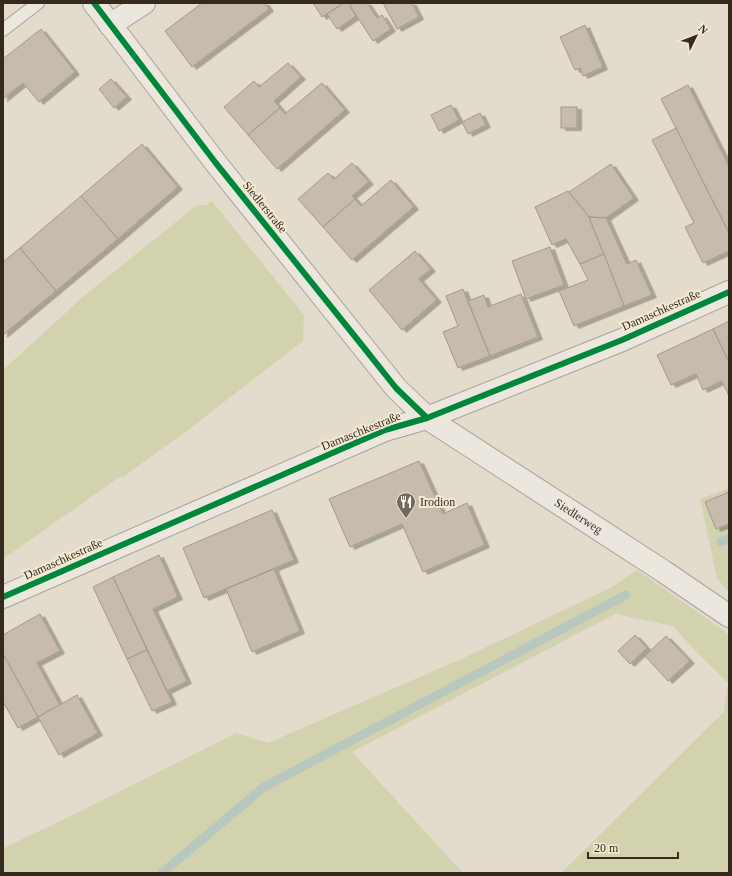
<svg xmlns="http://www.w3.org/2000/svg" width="732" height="876" viewBox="0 0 732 876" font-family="'Times New Roman',serif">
  <defs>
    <filter id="shadow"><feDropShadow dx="4.5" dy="2.5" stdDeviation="0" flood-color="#0004"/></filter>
  </defs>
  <rect width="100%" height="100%" fill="#e3dccc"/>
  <g fill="#d2d2af">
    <polygon points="212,201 304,315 303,341 188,430 123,477 121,476 3,559 3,370 85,295 197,205 207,205"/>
    <polygon points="729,488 729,593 717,578 700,499"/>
    <polygon points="637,570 719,627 729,635 729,873 561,873 724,712 728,683 698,654 673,626 615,614 352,752 463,873 3,873 3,850 6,847 87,808 236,733 268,743 468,656 614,586"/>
  </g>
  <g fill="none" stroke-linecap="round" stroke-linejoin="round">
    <g stroke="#b8c8be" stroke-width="9">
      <polyline points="721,542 729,539"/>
      <polyline points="162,873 264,787 626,595"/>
    </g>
  </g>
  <g fill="#c7bbad" stroke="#a3988c" filter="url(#shadow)">
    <polygon points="202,3 265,3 269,9 192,67 165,31"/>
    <polygon points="313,3 344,3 322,17"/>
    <polygon points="344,3 348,3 356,16 337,29 327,14"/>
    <polygon points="354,3 367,3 377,18 382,15 391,29 373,41 350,6"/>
    <polygon points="383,3 412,3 419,17 397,29"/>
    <polygon points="585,25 603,67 583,76 580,68 575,70 560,37"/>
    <polygon points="41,29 75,72 39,102 23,83 3,99 3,59"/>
    <polygon points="288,63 301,77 274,101 280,108 248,135 224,107 254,81 259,87"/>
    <polygon points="111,79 127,97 114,108 99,89"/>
    <polygon points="322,83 345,110 277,169 248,135 280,108 285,114"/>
    <polygon points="688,85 729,166 729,233 661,99"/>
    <polygon points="451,105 459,120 439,131 431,115"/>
    <rect x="561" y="107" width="16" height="21"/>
    <polygon points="480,113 486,125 468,134 462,122"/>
    <polygon points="676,128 729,233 729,251 703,263 685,227 694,223 652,140"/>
    <polygon points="142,144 178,187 118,239 81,196"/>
    <polygon points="352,163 369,182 352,196 355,199 323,227 298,199 328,173 334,179"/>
    <polygon points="611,164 634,198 606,218 589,217 569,192"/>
    <polygon points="391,180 414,207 352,260 323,227 355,199 361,206"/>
    <polygon points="568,191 589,217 604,254 580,264 566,239 552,245 535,207"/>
    <polygon points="81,196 118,239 56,291 20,248"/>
    <polygon points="589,217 606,218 627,264 636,260 652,295 624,306"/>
    <polygon points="550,247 564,285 526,299 512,261"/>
    <polygon points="20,248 56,291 3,335 3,262"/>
    <polygon points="415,251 431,269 419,279 437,300 402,330 369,290"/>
    <polygon points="604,254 624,306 574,326 559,291 588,280 580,264"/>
    <polygon points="463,289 490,356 458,368 443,332 458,326 446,296"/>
    <polygon points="521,294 538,337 490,356 468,301 484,295 488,307"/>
    <polygon points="729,321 729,362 713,329"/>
    <polygon points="713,329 729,362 729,396 722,381 703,390 696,374 671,385 657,355"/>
    <polygon points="419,461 443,514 467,503 485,545 423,572 402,524 350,547 329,499"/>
    <polygon points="729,492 729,524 716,529 705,502"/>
    <polygon points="272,510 294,560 204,598 183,548"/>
    <polygon points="159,555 178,597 153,609 187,681 167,691 113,577"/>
    <polygon points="274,569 300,631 252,652 226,589"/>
    <polygon points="113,577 147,650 127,659 93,587"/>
    <polygon points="40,614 60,651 37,663 60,705 38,717 3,654 3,635"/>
    <polygon points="635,635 647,648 630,664 618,651"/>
    <polygon points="666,636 690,661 668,681 645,656"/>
    <polygon points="147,650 172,702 152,711 127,659"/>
    <polygon points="3,654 38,717 18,728 3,702"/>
    <polygon points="77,695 98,733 59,755 38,717"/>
  </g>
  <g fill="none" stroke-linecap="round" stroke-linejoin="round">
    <defs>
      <polyline id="service" points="3,30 38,3"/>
      <g id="minor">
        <path id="s1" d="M94,3L215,162L396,388L427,418L663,571L729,616"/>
        <polyline points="110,25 144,3"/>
        <polyline points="3,597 385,430 427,418 622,340 729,292"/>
      </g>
    </defs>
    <use href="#service" stroke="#a8a196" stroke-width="14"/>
    <use href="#minor" stroke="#a8a196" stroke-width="24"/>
    <use href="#service" stroke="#ebe7de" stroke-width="12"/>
    <use href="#minor" stroke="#ebe7de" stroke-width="22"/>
    <defs>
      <g id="cycleway">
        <polyline points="94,3 215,162 365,349 396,388 427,418"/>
        <polyline points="3,597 385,430 427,418 622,340 729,292"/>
      </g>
    </defs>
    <use href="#cycleway" stroke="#f4ead3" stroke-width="8"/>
    <use href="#cycleway" stroke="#00873e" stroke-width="6"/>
  </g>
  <defs>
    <symbol id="restaurant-pin" viewBox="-11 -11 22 30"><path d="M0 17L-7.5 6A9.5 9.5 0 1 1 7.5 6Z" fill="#73685b" stroke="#f4ead3"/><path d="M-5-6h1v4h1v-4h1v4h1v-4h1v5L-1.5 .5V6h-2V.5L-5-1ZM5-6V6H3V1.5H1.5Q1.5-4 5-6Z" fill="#fff"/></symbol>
  </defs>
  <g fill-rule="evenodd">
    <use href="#restaurant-pin" x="395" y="491" width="22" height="30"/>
  </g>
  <g text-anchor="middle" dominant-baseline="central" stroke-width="4" stroke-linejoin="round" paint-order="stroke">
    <g font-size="12" fill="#362a1e" stroke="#f4ead3">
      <text transform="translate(265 207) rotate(51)">Siedlerstraße</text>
      <text transform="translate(661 310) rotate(-24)">Damaschkestraße</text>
      <text transform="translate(361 431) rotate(-22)">Damaschkestraße</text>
      <text stroke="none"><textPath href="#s1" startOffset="713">Siedlerweg</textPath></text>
      <text transform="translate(63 559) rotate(-24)">Damaschkestraße</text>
    </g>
    <g font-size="12" fill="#362a1e" stroke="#f4ead3" text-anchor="start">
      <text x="420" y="502">Irodion</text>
    </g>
  </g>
  <rect width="732" height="876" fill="none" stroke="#362a1e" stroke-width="8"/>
  <g transform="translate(696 36) rotate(47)" stroke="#f4ead3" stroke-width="3" paint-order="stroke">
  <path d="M0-3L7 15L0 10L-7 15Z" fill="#362a1e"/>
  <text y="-6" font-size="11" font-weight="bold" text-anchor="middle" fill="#362a1e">N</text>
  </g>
  <path d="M588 852v6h90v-6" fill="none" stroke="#362a1e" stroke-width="2"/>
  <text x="594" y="852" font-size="12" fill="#362a1e" stroke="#f4ead3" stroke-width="3" paint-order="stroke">20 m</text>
</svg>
